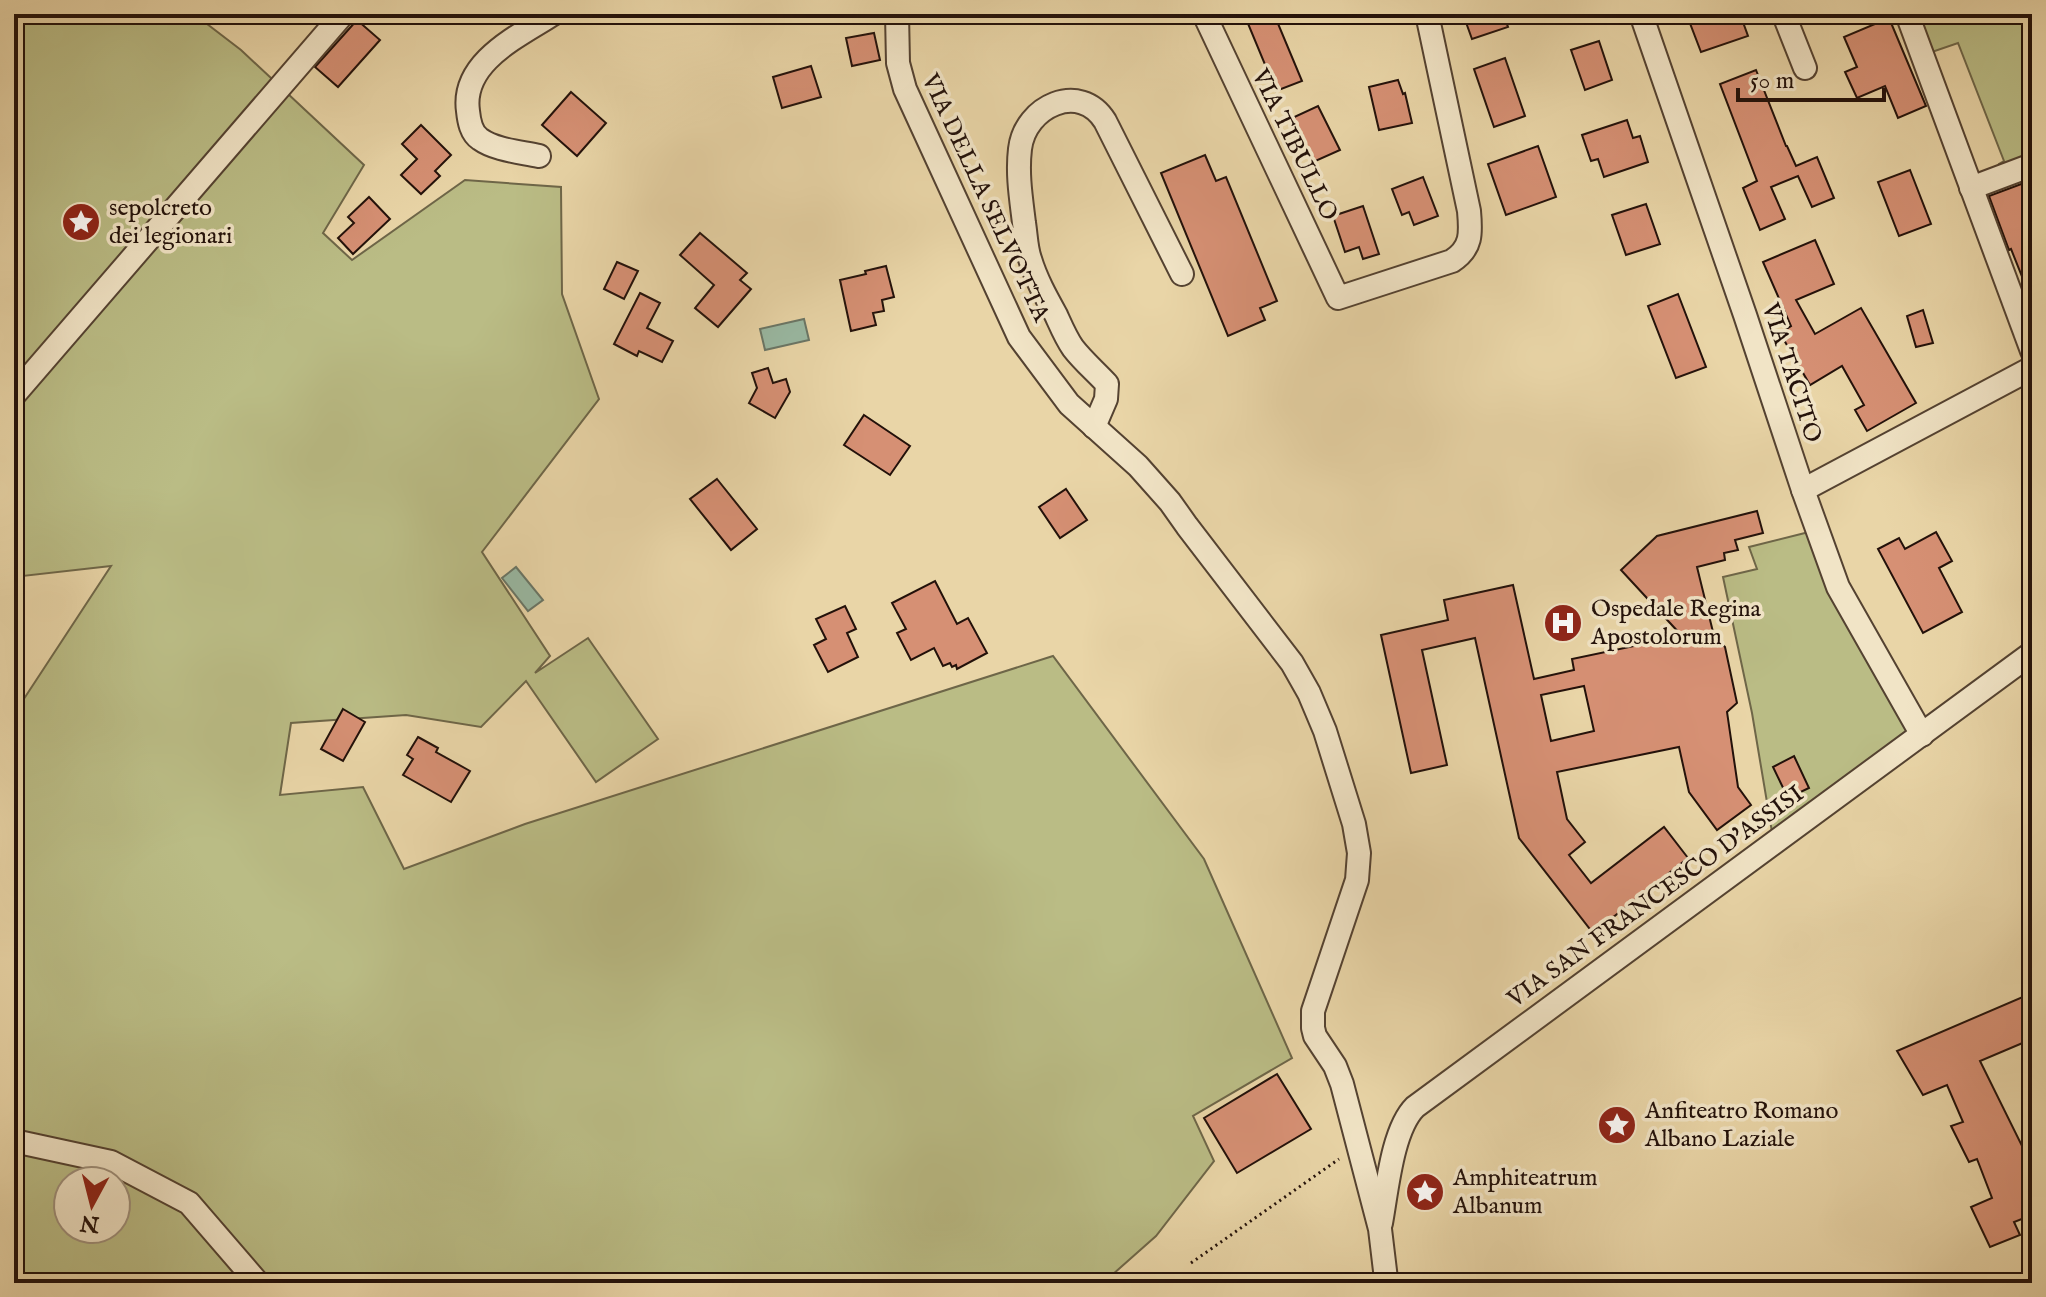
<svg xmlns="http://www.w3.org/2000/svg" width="2046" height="1297" viewBox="0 0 2046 1297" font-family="'IM FELL English',serif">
  <rect width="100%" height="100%" fill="#e9d5a7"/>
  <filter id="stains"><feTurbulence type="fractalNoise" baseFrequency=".0025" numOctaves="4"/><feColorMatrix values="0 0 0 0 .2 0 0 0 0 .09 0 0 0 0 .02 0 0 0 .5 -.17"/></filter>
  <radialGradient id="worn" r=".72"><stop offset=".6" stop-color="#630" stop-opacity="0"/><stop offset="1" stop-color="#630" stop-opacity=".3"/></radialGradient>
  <g fill="#babc85" stroke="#6e6648" stroke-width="2" fill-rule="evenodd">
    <path d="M14,14H194L241,50L364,165L323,233L352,260L465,180L561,187L562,294L599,399L482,552L550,656L535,673L588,638L658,739L596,782L526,681L481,727L406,715L291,723L280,795L363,787L404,869L525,824L1053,656L1204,859L1292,1058L1193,1116L1214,1161L1156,1236L1103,1283H14V714L111,566L14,577ZM68,1181H116V1229H68Z"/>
    <polygon points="1915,14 2032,14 2032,161 2002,173 1999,164 2004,161 1958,43 1929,53"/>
    <polygon points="1809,532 1828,587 1909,735 1772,832 1752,713 1723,577 1757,569 1749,547"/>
  </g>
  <g fill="#99b9a3" stroke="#6a7666" stroke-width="2">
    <polygon points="804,319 809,340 765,350 760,329"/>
    <polygon points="516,567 543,600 528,611 502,578"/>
  </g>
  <g fill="#d69074" stroke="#23110a" stroke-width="2" fill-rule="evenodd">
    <polygon points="1244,14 1274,14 1302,81 1276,91"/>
    <polygon points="1463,14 1503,14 1508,27 1472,39"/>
    <polygon points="1699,14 1740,14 1748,36 1701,52 1688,18"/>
    <polygon points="1889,18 1926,106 1898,118 1885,86 1857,98 1845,72 1857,67 1844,37"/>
    <polygon points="357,20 380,40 338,87 315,67"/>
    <polygon points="874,33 880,60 852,66 846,38"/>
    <polygon points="1599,41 1612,80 1585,90 1571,50"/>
    <polygon points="1505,58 1525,116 1494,127 1474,69"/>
    <polygon points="811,66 821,97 782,108 773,77"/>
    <polygon points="1756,70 1786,146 1787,146 1796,166 1817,157 1834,198 1812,207 1798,176 1771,187 1785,219 1760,230 1743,188 1757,181 1720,84"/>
    <polygon points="1398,80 1403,94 1405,93 1412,123 1379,130 1369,87"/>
    <polygon points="571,92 606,123 577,156 542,125"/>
    <polygon points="1318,106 1340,150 1311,163 1290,119"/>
    <polygon points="1627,120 1633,138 1640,136 1648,162 1604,177 1598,159 1591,161 1582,135"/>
    <polygon points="421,125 451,155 435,171 440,176 421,194 401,175 417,159 402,144"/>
    <polygon points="1538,146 1556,197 1506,215 1488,164"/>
    <polygon points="1205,155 1216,181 1226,177 1277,301 1260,308 1265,320 1228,336 1161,173"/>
    <polygon points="1910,170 1931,224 1899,236 1878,182"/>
    <polygon points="1423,177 1438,216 1414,225 1409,212 1402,215 1392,189"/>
    <polygon points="2032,180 2032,299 2031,299 2011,249 2009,250 1989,196"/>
    <polygon points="369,197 390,219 353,254 338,238 354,223 348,217"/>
    <polygon points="1646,204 1660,244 1626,255 1612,215"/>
    <polygon points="1363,206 1379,254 1363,259 1359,247 1345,252 1333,216"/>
    <polygon points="700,233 747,273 740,280 751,289 718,327 695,308 714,285 680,255"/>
    <polygon points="1815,240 1834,284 1796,300 1815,334 1861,308 1916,403 1867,431 1855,410 1864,405 1842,366 1810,385 1780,333 1791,326 1763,262"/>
    <polygon points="617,262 638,271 624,299 604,289"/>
    <polygon points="886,266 894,297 882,300 884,311 873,313 876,325 851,331 840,280 866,274 865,271"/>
    <polygon points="640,293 660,303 647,328 673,341 662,362 639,351 637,356 614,344"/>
    <polygon points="1678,294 1706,367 1676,378 1648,306"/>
    <polygon points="1923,310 1933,343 1916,347 1907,316"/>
    <polygon points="768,368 773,383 786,379 790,392 775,418 749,403 757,388 752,373"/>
    <polygon points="864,415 910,446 890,475 844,445"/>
    <polygon points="717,479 757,529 731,550 690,499"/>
    <polygon points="1066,489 1087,520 1060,538 1039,507"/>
    <path d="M1757,511L1763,533L1735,540L1738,550L1724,553L1725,560L1697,567L1714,636L1725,647L1737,703L1727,712L1738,787L1751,805L1717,830L1689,792L1679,747L1557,772L1567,819L1585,842L1569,855L1591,883L1664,827L1688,858L1593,933L1519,838L1475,638L1422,650L1447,765L1411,773L1381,635L1448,620L1444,600L1513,585L1534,679L1574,670L1572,659L1682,636L1621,570L1657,536ZM1584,686L1594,731L1551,741L1541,695Z"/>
    <polygon points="1936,532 1952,561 1939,568 1962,612 1923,633 1878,549 1899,538 1905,549"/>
    <polygon points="935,581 957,624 968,618 987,653 957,669 956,665 952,667 950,663 943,666 934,648 911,660 897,633 906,629 892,603"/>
    <polygon points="845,606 856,629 847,633 858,657 828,672 814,645 826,639 816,619"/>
    <polygon points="343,709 365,722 343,761 321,749"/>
    <polygon points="418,737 438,748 436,752 470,771 451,802 403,775 413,759 407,755"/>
    <polygon points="1794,756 1809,788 1788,798 1773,767"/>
    <polygon points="2032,993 2032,1039 1980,1061 2024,1150 2032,1146 2032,1215 2014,1222 2020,1235 1990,1247 1971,1207 1992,1198 1977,1159 1969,1162 1951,1126 1963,1122 1947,1085 1923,1095 1897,1051"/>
    <polygon points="1277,1074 1311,1129 1237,1173 1204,1118"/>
  </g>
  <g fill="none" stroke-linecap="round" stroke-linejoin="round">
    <defs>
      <g id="minor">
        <polyline points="897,14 898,63 905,89 1019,337 1069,404 1138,466 1170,502 1187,526 1292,663 1309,693 1325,731 1354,824 1359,853 1357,880 1313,1011 1313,1028 1315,1036 1335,1066 1342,1084 1380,1229 1386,1279 1385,1283"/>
        <path d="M1204,14L1338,298L1452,261C1472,248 1471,233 1469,211L1427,14"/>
        <polyline points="1641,14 1745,315 1803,490 1838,587 1922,735"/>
        <polyline points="1786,14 1784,15 1805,68"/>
        <polyline points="1907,14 2032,351"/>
        <path d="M539,156C521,152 495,150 480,139C471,133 469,121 468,111C461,62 519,36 553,14"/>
        <polyline points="1971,188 2032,165"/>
        <polyline points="14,395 343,14"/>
        <path d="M1094,427L1106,399L1107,384C1096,372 1083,361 1073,348C1066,338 1061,326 1056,315C1046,297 1036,279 1030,259C1026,248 1026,235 1024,223C1021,198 1017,174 1020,149C1025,106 1080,81 1105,121L1182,274"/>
        <polyline points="1803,490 2032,368"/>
        <polyline points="14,1141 111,1162 189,1203 258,1283"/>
        <path d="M1381,1223C1387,1191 1392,1130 1415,1107L2032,653"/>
      </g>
    </defs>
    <use href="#minor" stroke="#544231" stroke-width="26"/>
    <polyline stroke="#23110a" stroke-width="3" stroke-dasharray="2 4" stroke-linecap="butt" points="1191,1263 1339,1159"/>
    <use href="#minor" stroke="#f1e4c6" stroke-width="22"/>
  </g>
  <defs>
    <symbol id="sight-disc" viewBox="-11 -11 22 22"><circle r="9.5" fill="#8f2418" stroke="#f1e4c6"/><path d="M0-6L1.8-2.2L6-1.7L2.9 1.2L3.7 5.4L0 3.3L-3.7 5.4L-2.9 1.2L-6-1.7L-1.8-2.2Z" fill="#fff"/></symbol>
    <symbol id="hospital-disc" viewBox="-11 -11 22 22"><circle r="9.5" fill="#8f2418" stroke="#f1e4c6"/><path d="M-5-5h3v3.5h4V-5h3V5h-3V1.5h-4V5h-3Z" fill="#fff"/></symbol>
  </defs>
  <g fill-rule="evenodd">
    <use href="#sight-disc" x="59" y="200" width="44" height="44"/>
    <use href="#hospital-disc" x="1541" y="601" width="44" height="44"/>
    <use href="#sight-disc" x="1595" y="1103" width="44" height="44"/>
    <use href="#sight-disc" x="1403" y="1170" width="44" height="44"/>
  </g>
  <g text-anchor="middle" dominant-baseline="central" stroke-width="7" stroke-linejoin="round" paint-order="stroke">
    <g font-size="24" fill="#23110a" stroke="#f1e4c6">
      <text transform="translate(1294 145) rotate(64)">VIA TIBULLO</text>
      <text transform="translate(985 198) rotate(65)">VIA DELLA SELVOTTA</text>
      <text transform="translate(1791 373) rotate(72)">VIA TACITO</text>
      <text transform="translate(1656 897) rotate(-36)">VIA SAN FRANCESCO D'ASSISI</text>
    </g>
    <g font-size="24" fill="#23110a" stroke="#f1e4c6" text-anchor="start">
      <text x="109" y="208">sepolcreto<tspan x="109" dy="28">dei legionari</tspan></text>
      <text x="1591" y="609">Ospedale Regina<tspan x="1591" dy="28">Apostolorum</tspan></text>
      <text x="1645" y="1111">Anfiteatro Romano<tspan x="1645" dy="28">Albano Laziale</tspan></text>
      <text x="1453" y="1178">Amphiteatrum<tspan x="1453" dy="28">Albanum</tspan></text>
    </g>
  </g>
  <rect width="2046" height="1297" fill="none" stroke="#e9d5a7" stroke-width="48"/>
  <rect x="16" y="16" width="2014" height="1265" fill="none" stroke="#23110a" stroke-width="4"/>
  <rect x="24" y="24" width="1998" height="1249" fill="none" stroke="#23110a" stroke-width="2"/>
  <g transform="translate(92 1205) rotate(187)"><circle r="38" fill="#f1e4c6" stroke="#9f907b" stroke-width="2"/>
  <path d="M0-6L14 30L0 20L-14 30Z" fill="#8f2418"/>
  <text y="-12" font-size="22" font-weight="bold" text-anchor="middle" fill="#23110a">N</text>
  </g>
  <path d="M1738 88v12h146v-12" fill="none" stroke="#23110a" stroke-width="4"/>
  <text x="1750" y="88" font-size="24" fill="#23110a" stroke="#f1e4c6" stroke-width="6" paint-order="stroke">50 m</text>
  <rect width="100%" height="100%" filter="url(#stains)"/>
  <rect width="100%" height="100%" fill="url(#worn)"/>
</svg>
